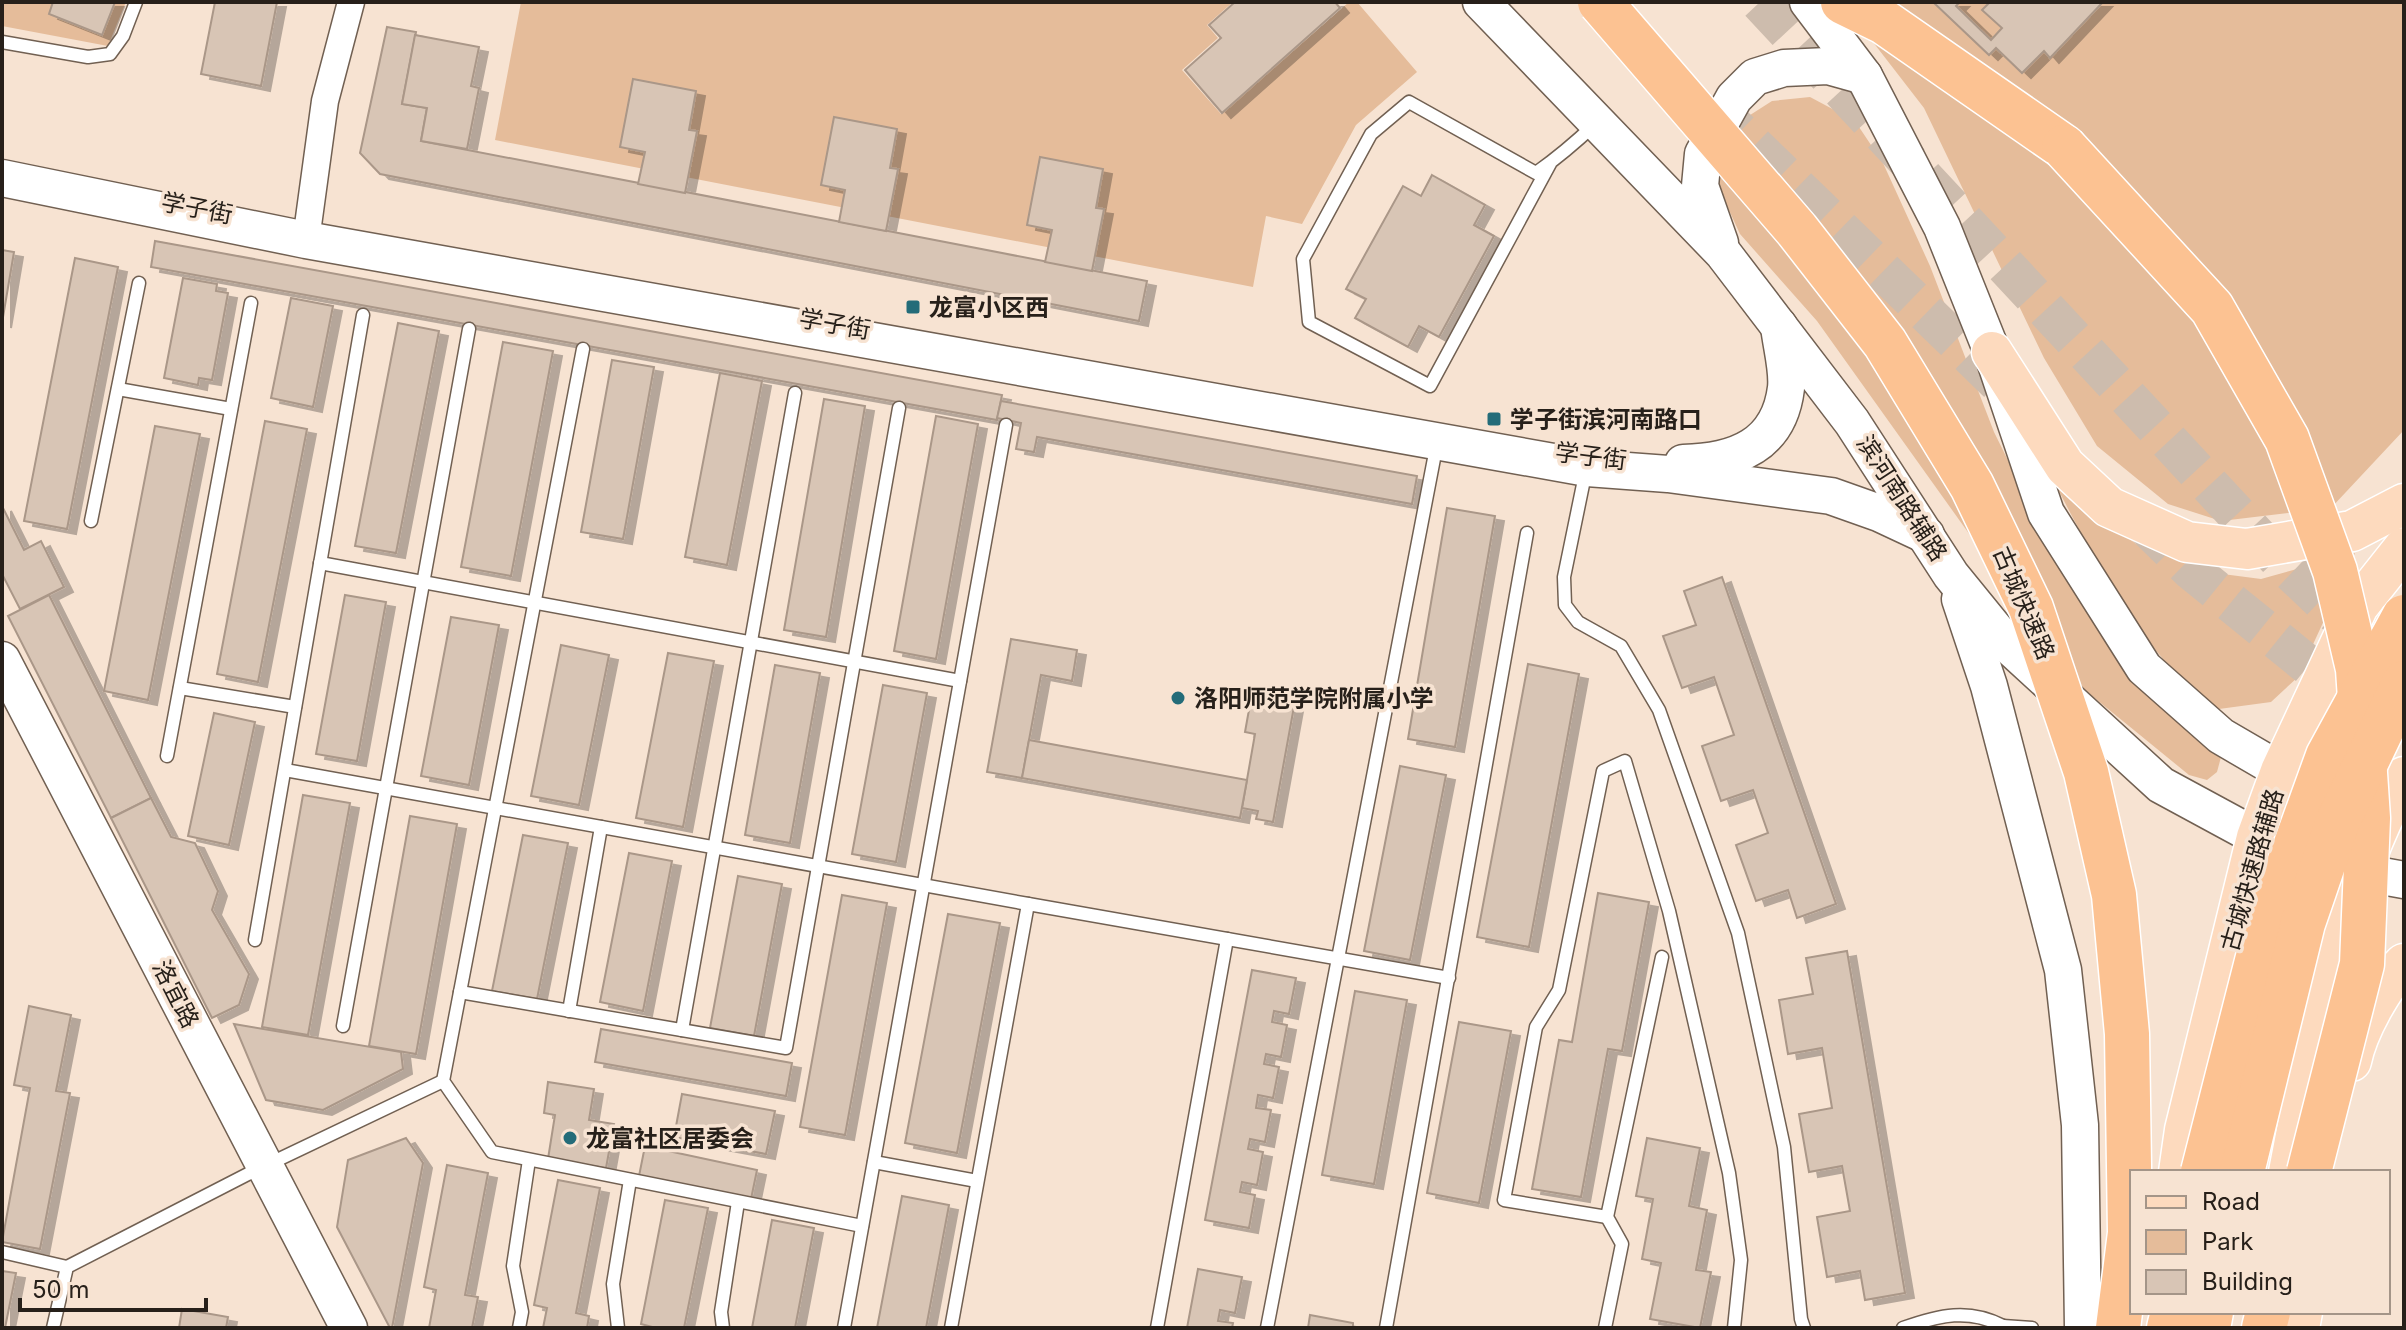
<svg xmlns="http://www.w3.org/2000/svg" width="2406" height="1330" viewBox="0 0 2406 1330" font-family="Inter,'Noto Sans SC',sans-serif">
  <defs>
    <filter id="shadow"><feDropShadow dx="9" dy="5" stdDeviation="0" flood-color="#0004"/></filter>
  </defs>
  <rect width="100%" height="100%" fill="#f7e3d2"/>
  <g fill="#e5bc9a">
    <polygon points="2,2 126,2 108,46 2,26"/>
    <polygon points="521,2 1233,2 1207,25 1218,38 1182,70 1221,114 1349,2 1357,2 1417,72 1356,125 1302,224 1266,216 1253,287 495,140"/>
    <polygon points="1842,2 2404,2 2404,430 2331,508 2221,521 2168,504 2097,446 2044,358 1924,108"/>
    <polygon points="1810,97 1855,121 1883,163 1930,266 1994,432 2058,562 2117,659 2190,733 2221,757 2217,772 2207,780 2189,775 2075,682 1817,321 1740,234 1717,184 1747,117 1772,101"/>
    <path d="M2043,461L2077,496L2136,544L2215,573L2261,579L2355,553L2298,677L2271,702L2219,709C2203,696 2186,684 2172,669C2117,609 2081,532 2043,461Z"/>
  </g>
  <g fill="#d8c5b5" stroke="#aa9788" stroke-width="2" filter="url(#shadow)">
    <polygon points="53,2 115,2 102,35 49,14"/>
    <polygon points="215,2 277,2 261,86 201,74"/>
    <polygon points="1235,2 1335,2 1340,8 1222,113 1185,70 1221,38 1209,25"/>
    <polygon points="1933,2 1960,2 1956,6 1991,40 2002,28 1982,10 1990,2 2103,2 2050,58 2044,51 2022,73 1996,48 1989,55"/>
    <polygon points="387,27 416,32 402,104 427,108 421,141 1147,281 1139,321 380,174 360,153"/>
    <polygon points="415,35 479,47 471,86 479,88 467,149 421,141 427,108 402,104"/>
    <polygon points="633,79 696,91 689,130 697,131 685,193 638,184 645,152 620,147"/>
    <polygon points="834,117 897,129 890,168 898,169 886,231 839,222 845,190 821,185"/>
    <polygon points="1040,157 1103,169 1096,208 1104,209 1092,271 1045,262 1052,230 1027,225"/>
    <polygon points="1432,175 1485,205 1474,225 1494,236 1439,337 1419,326 1408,347 1355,318 1366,299 1346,289 1403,186 1421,196"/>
    <polygon points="155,241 1002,395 997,420 151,267"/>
    <polygon points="2,250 14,252 2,323"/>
    <polygon points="75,258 118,267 67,529 24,521"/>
    <polygon points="183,278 217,284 216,291 228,293 212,380 199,378 198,385 164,378"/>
    <polygon points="291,298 333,306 313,407 271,398"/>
    <polygon points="398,323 439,331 396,553 355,546"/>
    <polygon points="503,342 553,351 511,576 461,567"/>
    <polygon points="612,360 654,367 623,539 581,532"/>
    <polygon points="720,373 762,381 727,565 685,557"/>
    <polygon points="824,399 865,406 826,637 784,630"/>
    <polygon points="1001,401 1417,476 1412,504 1037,437 1034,452 1016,449 1021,423 997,418"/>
    <polygon points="936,416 978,424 936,659 894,651"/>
    <polygon points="265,421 307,429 258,682 217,674"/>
    <polygon points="155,426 200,434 148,700 104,691"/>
    <polygon points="2,506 24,550 41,541 64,587 20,609 2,574"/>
    <polygon points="1447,508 1495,516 1455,747 1408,739"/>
    <polygon points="1722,577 1836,904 1797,918 1788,890 1756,901 1736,845 1768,833 1753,790 1721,801 1702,746 1734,735 1714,677 1682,688 1663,636 1696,625 1684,591"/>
    <polygon points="49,595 151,798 111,818 8,616"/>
    <polygon points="345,595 386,602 357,761 316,754"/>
    <polygon points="451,617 499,625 469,785 421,776"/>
    <polygon points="1011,639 1077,650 1072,681 1041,675 1022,778 987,772"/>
    <polygon points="561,645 609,655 579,805 531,796"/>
    <polygon points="668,653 714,661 683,827 636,818"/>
    <polygon points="1528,664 1579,674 1529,947 1477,937"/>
    <polygon points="775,665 820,673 790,843 745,835"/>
    <polygon points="883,685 927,693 896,862 852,854"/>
    <polygon points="1252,693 1295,701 1273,822 1256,819 1258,811 1242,808 1255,734 1245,732"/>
    <polygon points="214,713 255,722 229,845 188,836"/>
    <polygon points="1029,740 1247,780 1240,818 1022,778"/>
    <polygon points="1400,766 1446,775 1410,960 1364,951"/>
    <polygon points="303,795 350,803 308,1035 262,1027"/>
    <polygon points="151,798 171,837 195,843 218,891 212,910 249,974 239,1005 212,1018 111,818"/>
    <polygon points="410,816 457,824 416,1054 369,1046"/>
    <polygon points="523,835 568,843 537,999 492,991"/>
    <polygon points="629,853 672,861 643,1011 600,1002"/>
    <polygon points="738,876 782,884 754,1036 710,1028"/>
    <polygon points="1598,893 1649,902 1622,1051 1608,1049 1581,1197 1532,1189 1559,1040 1572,1042"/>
    <polygon points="842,895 887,903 845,1135 800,1127"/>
    <polygon points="948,914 1000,923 957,1153 905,1143"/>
    <polygon points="1847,951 1905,1293 1865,1300 1860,1271 1827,1277 1817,1217 1850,1211 1842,1166 1809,1172 1799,1114 1832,1108 1822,1048 1788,1054 1779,1000 1813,994 1806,958"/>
    <polygon points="1252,970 1296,978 1289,1014 1274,1011 1272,1022 1287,1025 1281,1057 1266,1054 1264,1064 1279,1067 1273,1098 1258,1095 1256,1108 1271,1110 1265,1142 1250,1139 1248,1149 1263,1152 1257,1185 1242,1182 1240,1192 1255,1195 1249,1228 1205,1220"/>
    <polygon points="1355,991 1407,1000 1374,1184 1322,1175"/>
    <polygon points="29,1006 71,1015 56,1091 70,1093 40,1249 2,1242 30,1088 14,1085"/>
    <polygon points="1459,1022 1511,1031 1479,1203 1427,1193"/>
    <polygon points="234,1024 401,1052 403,1069 323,1110 266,1100"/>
    <polygon points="601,1029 792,1063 786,1096 595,1062"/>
    <polygon points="548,1082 594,1089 589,1120 614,1124 606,1168 548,1159 555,1115 544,1113"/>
    <polygon points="682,1094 775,1111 766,1154 674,1137"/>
    <polygon points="406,1138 423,1163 392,1328 390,1328 337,1227 348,1160"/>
    <polygon points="1647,1138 1700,1148 1689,1206 1707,1210 1696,1270 1711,1272 1700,1328 1650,1319 1661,1263 1642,1259 1653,1199 1636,1196"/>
    <polygon points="645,1146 757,1170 751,1199 639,1176"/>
    <polygon points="447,1165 488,1173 465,1295 478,1297 472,1328 429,1328 436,1290 424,1287"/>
    <polygon points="558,1180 600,1188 576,1313 589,1316 587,1328 543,1328 547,1308 534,1305"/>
    <polygon points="902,1196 949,1205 926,1328 877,1328"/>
    <polygon points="665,1200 708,1208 684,1328 656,1328 641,1324"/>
    <polygon points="772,1220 814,1228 795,1328 752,1328"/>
    <polygon points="1198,1269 1242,1277 1235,1313 1220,1310 1218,1321 1233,1323 1232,1328 1187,1328"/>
    <polygon points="2,1271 16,1273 5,1328 2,1328"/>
    <polygon points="182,1309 228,1317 226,1328 179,1328"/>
    <polygon points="1310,1315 1353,1323 1353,1328 1308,1328"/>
  </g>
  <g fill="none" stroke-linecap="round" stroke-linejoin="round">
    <g stroke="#cdbcad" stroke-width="40" stroke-dasharray="40 20" stroke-linecap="butt">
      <polyline points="1760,2 2283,564 2357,634"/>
      <polyline points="1711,104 2013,397"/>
      <polyline points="2142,522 2191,570 2404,743"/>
    </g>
    <defs>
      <g id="lane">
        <polyline points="2,42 88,57 110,54 123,36 136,2"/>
        <path d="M1551,162L1430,386L1309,322L1303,259L1371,134L1409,102L1536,173C1557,158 1575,143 1594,125"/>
        <polyline points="583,349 443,1081 492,1152 862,1226"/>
        <polyline points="118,389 231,409"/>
        <polyline points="1586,470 1564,577 1565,605 1578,622 1621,646 1659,710 1738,933 1784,1147 1801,1319 1804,1328"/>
        <polyline points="91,521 139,283"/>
        <polyline points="320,563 960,681"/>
        <polyline points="180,688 295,707"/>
        <polyline points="167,756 251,303"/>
        <polyline points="285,770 1028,904 951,1328"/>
        <polyline points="1028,904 1449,978"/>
        <polyline points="255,940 363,315"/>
        <polyline points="460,992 786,1048 899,408"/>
        <polyline points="569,1011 601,827"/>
        <polyline points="343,1026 469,329"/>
        <polyline points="682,1030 795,393"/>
        <polyline points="874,1162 977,1181"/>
        <polyline points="1607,1217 1504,1200 1536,1027 1559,990 1603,771 1625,761 1669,911 1729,1173 1741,1260 1734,1328"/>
        <polyline points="2,1252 67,1267"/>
        <polyline points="2003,1326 2032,1328"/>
        <polyline points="53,1328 67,1267 248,1174 443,1081"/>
        <polyline points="519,1328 522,1312 513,1266 529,1160"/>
        <polyline points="618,1328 613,1284 630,1180"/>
        <polyline points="723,1328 721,1312 738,1202"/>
        <polyline points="844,1328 1006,425"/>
        <polyline points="1157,1328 1227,939"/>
        <polyline points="1267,1328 1437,443"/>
        <polyline points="1386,1328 1527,533"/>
        <polyline points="1605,1328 1622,1244 1607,1217 1662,957"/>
        <path d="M1903,1328C1939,1315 1969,1308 2003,1326L2001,1328"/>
      </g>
      <polyline id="street" points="306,240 325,101 351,2"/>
      <g id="secondary">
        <polyline points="1481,2 1723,253 1852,422 1951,575 2008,645 2161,785 2257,837 2283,846"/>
        <polyline points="1808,2 1864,76 1942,227 1992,352 2046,513 2144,668 2221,736 2281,771 2306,782"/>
        <polyline points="2,178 306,240 1587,468 1668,474 1831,496 1879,513 1926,535"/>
        <polyline points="1720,243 1700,186 1703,154 1734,98 1755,77 1784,68 1828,66 1864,76"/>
        <path d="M1683,463C1735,462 1779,446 1786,388C1788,369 1781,345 1779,326"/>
        <polyline points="1960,599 1989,686 2063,970 2080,1125 2083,1328"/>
        <polyline points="2,660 349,1328"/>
        <polyline points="2339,865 2360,872 2404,880"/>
      </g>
      <g id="primary">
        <polyline points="1992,352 2065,466 2109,507 2187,542 2247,549 2352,531 2404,504"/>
        <path d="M2351,1061C2357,1031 2382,985 2404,964"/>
        <polyline points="2179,1172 2185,1130 2257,837 2281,771 2358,606 2404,548"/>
        <path d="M2289,1172C2314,1043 2338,891 2404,777"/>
        <polyline points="2299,1328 2302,1312"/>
      </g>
      <g id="highway">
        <polyline points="1843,2 1884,22 2064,147"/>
        <polyline points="2169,1328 2173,1312"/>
        <polyline points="2208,1328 2211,1312"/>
        <polyline points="2264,1328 2268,1312"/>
      </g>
    </defs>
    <use href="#lane" stroke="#716052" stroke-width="15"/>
    <use href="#street" stroke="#716052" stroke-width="29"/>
    <use href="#secondary" stroke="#716052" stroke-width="39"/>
    <use href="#primary" stroke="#fff" stroke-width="43"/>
    <use href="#highway" stroke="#fff" stroke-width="47"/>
    <use href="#lane" stroke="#fff" stroke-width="12"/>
    <use href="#street" stroke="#fff" stroke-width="26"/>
    <use href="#secondary" stroke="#fff" stroke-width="36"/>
    <use href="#primary" stroke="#fddabe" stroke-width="40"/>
    <use href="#highway" stroke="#fcc292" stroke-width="44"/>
    <defs>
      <g id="highway-bridge">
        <polyline points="1600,2 1797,230 1885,343 1972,486 2031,608 2086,772 2114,895 2127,1034 2130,1233 2118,1328"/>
        <polyline points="2064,147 2212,308 2287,439 2335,571 2358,669 2368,818 2362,964 2309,1172"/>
        <polyline points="2203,1172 2265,930 2328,756 2404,617"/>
        <polyline points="2242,1172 2303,923 2338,821 2404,683"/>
      </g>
    </defs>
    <use href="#highway-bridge" stroke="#fff" stroke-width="47" stroke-linecap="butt"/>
    <use href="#highway-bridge" stroke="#fcc292" stroke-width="44"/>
  </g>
  <g fill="#246c79" stroke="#f7e3d2" stroke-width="3">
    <rect x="905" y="299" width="16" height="16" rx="4"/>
    <rect x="1486" y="411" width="16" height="16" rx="4"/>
    <circle cx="1178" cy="698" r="8"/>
    <circle cx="570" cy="1138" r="8"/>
  </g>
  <g text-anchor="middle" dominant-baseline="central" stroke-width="7" stroke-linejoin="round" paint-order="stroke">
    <g font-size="24" fill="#27201a" stroke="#f7e3d2">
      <text transform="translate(197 208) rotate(11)">学子街</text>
      <text transform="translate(835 324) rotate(10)">学子街</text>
      <text transform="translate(1591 456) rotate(7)">学子街</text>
      <text transform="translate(1902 498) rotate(57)">滨河南路辅路</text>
      <text transform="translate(2024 603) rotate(67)">古城快速路</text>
      <text transform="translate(2252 870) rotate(-74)">古城快速路辅路</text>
      <text transform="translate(176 994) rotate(63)">洛宜路</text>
    </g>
    <g font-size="24" font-weight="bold" fill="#27201a" stroke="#f7e3d2" text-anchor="start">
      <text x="929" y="307">龙富小区西</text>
      <text x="1510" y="419">学子街滨河南路口</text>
      <text x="1194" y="698">洛阳师范学院附属小学</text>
      <text x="586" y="1138">龙富社区居委会</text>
    </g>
  </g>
  <rect width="2406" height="1330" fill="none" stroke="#27201a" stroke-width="8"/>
  <rect x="2130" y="1170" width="260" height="144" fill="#f7e3d2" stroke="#a49588" stroke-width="2"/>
  <rect x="2146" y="1196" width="40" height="12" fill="#fddabe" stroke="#a49588" stroke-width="2"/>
  <text x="2202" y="1210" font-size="24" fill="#27201a">Road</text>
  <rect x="2146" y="1230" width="40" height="24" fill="#e5bc9a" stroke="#a49588" stroke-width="2"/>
  <text x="2202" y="1250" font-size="24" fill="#27201a">Park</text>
  <rect x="2146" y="1270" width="40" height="24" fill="#d8c5b5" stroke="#a49588" stroke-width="2"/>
  <text x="2202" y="1290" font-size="24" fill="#27201a">Building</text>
  <path d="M20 1298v12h186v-12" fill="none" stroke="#27201a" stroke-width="4"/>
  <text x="32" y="1298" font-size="24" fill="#27201a" stroke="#f7e3d2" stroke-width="6" paint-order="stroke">50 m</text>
</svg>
